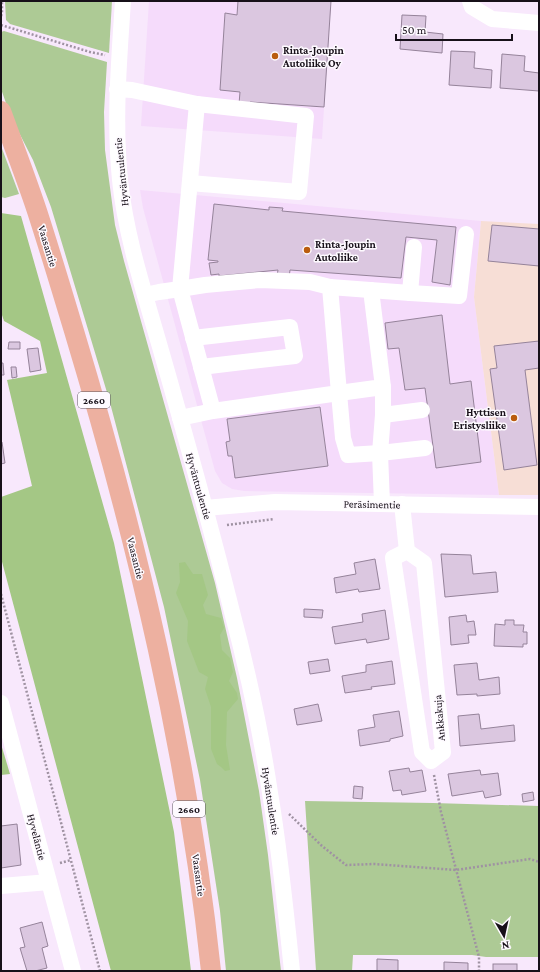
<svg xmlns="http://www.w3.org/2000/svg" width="540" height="972" viewBox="0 0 540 972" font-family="'Crimson Pro',serif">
  <rect width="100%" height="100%" fill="#f8e8fc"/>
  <g fill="#f5dbfb">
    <polygon points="149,1 331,1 322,139 141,126"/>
    <polygon points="140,190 481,221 474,297 499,495 244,491 232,489 222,483 215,471 143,208"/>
  </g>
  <polygon fill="#f7ded6" points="481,221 539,224 539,495 499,495 474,297"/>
  <g fill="#adca95">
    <polygon points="5,1 112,1 109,53 10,24 6,20"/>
    <polygon points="4,31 107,62 104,112 105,150 115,225 124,261 215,583 237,678 259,791 268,855 281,971 226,971 220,911 200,780 164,607 109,399 51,207 33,160 11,117 1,89 1,32"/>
    <polygon points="1,146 19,194 5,198 1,197"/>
    <polygon points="305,801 433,803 539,806 539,957 486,957 472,955 353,955 352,971 316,971"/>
  </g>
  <g fill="#a4c785">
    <polygon points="1,213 21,216 114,543 174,832 191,971 111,971 1,558 1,497 32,486 7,380 47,373 40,341 4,321 1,312"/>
    <polygon points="185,562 193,574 202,574 208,595 203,605 206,614 221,618 224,628 220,635 222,650 230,658 233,672 229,681 237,693 238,699 227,712 226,745 230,770 225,771 221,767 217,764 211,749 211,707 205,689 208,677 199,672 187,641 188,621 176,593 180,582 179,563"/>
    <polygon points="1,744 10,774 1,775"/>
  </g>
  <g fill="#dbc7e0" stroke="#95839a">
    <polygon points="238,1 331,1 324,107 250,102 250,104 239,104 240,92 220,90 225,13 237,15"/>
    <polygon points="402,15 426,16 425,32 443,34 442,53 400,49"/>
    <polygon points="451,51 475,52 474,68 492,70 491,88 449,85"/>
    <polygon points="502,54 525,56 524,71 539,73 539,91 500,88"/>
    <polygon points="214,204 269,210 269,207 283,208 282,211 456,227 450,285 432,282 437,240 406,237 401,278 290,270 289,278 277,276 278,270 219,276 219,274 211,275 209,263 218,262 218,261 208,260"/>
    <polygon points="492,225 539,229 539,266 488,261"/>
    <polygon points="442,315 450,384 471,381 481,462 436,468 425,388 405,390 399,348 388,349 385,323"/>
    <polygon points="539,341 539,368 525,370 537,465 504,470 490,369 497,368 494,346"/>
    <polygon points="9,342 20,342 20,349 8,349"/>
    <polygon points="38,348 41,370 30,372 27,349"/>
    <polygon points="1,363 3,363 4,375 1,375"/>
    <polygon points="11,367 16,367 17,377 12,378"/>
    <polygon points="320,407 328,466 235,478 232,456 228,456 226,442 230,441 227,419"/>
    <polygon points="1,442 2,442 5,463 1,464"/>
    <polygon points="441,554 471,555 473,574 496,572 498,592 445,597"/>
    <polygon points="375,559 380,589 359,592 358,589 336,593 334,578 356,574 354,563"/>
    <polygon points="304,609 323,610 322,618 304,617"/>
    <polygon points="385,610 389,639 367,643 366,639 335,644 332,627 363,622 362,614"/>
    <polygon points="466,615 467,622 474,621 476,635 468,635 469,643 451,645 449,617"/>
    <polygon points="505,620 514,620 514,625 524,625 523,632 527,632 527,644 523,644 523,647 494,646 495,624 505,625"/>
    <polygon points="328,659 330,671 310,674 308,662"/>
    <polygon points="392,661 395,684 371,687 372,689 345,693 342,676 366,672 366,665"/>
    <polygon points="477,663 479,680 499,677 500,694 477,696 477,694 457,695 454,665"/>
    <polygon points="318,704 322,721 297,725 294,709"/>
    <polygon points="399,711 403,736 390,739 390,741 360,746 358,730 375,727 373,715"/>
    <polygon points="479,714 481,729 514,725 515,741 460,746 458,716"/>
    <polygon points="409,768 410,772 422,770 426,791 402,795 401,790 393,791 389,771"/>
    <polygon points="480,770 481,775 498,773 501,795 485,798 483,791 452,796 448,774"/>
    <polygon points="354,786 363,787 362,799 353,798"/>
    <polygon points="533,792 534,800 523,802 522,794"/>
    <polygon points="17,824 21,865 1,868 1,826"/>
    <polygon points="42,922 48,946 42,948 47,968 35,971 27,971 20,948 25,947 20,928"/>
    <polygon points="377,959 398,960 398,971 377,971"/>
    <polygon points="444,962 468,963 468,971 444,971"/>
    <rect x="493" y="964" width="24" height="7"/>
  </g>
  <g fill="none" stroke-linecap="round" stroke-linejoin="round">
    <g stroke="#9f92a2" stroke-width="2.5" stroke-dasharray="2 2" stroke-linecap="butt">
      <polyline points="1,16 2,13 2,1"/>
      <polyline points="1,25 90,52 105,55"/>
      <polyline points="227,525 274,519"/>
      <polyline points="1,594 100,971"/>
      <polyline points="434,775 441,812 479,957 479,971"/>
      <polyline points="289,814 322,846 346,865 374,864 456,870 530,859 539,862"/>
      <polyline points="60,863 71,860"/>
    </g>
    <g stroke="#fff" stroke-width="16">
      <path d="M123,1C119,61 114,120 120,180C126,239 146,297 162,354C186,438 210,523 231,608C247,668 261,732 270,793C280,852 286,912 292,971"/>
      <polyline points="470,1 472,7 492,19 539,23"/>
      <polyline points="117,89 132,90 197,104 306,116 299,192 190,183"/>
      <polyline points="330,287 410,293 414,247"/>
      <polyline points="371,290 383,387 339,393 343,438 348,455 380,453 425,448"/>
      <polyline points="410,293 459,296 466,234"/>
      <polyline points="145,295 159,292 180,289 197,104"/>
      <polyline points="193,338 290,327 295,356 201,367"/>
      <polyline points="383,415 422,410"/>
      <polyline points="180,418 213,411 180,289 205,285 260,280 310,282 330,287 339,393 213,411"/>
      <polyline points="382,504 380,453 383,415 383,387"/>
      <polyline points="402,504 407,551 393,558 422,752 431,761 443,752 424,563 407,551"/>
      <polyline points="205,508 275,502 539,507"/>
      <polyline points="1,703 73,971"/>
      <polyline points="1,886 49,882"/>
    </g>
    <path stroke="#edb0a0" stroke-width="20" d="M1,111C13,144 26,178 37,211C50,251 62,291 74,331C137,540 188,753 211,971"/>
  </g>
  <g fill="#ba5d0e" stroke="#fefaff" stroke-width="1.5">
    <circle cx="275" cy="56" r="4"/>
    <circle cx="307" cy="250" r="4"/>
    <circle cx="514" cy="418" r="4"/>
  </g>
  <g text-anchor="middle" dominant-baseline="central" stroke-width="3" stroke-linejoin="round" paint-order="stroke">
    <g fill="#fefaff" stroke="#5c565e" stroke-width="1">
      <rect x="78" y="392" width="32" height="16" rx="3"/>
      <rect x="173" y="801" width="32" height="16" rx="3"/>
    </g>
    <g font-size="10" font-weight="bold" fill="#171019">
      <text x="94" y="400">2660</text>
      <text x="189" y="809">2660</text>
    </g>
    <g font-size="11" font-weight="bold" fill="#171019" stroke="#fefaff" text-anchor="start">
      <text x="283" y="50">Rinta-Joupin<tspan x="283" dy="13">Autoliike Oy</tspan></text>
      <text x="315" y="244">Rinta-Joupin<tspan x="315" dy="13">Autoliike</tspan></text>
      <text x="506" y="412" text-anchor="end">Hyttisen<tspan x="506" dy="13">Eristysliike</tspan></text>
    </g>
    <g font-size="11" fill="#171019" stroke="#fefaff">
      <text transform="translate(121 172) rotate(-96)">Hyväntuulentie</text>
      <text transform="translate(48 246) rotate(73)">Vaasantie</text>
      <text transform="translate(199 486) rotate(74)">Hyväntuulentie</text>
      <text transform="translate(372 504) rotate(1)">Peräsimentie</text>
      <text transform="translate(136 558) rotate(76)">Vaasantie</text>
      <text transform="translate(439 718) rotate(-95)">Ankkakuja</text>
      <text transform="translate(271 801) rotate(81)">Hyväntuulentie</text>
      <text transform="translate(37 837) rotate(75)">Hyveläntie</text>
      <text transform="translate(199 875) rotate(82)">Vaasantie</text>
    </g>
  </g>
  <rect width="540" height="972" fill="none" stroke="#171019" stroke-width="4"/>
  <g transform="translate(504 936) rotate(171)" stroke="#fefaff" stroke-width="3" paint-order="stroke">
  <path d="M0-3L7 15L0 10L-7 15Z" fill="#171019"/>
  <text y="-6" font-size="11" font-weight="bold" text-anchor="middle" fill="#171019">N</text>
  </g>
  <path d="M396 34v6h116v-6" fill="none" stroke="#171019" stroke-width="2"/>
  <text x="402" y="34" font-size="12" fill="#171019" stroke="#fefaff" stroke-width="3" paint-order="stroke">50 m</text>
</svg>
